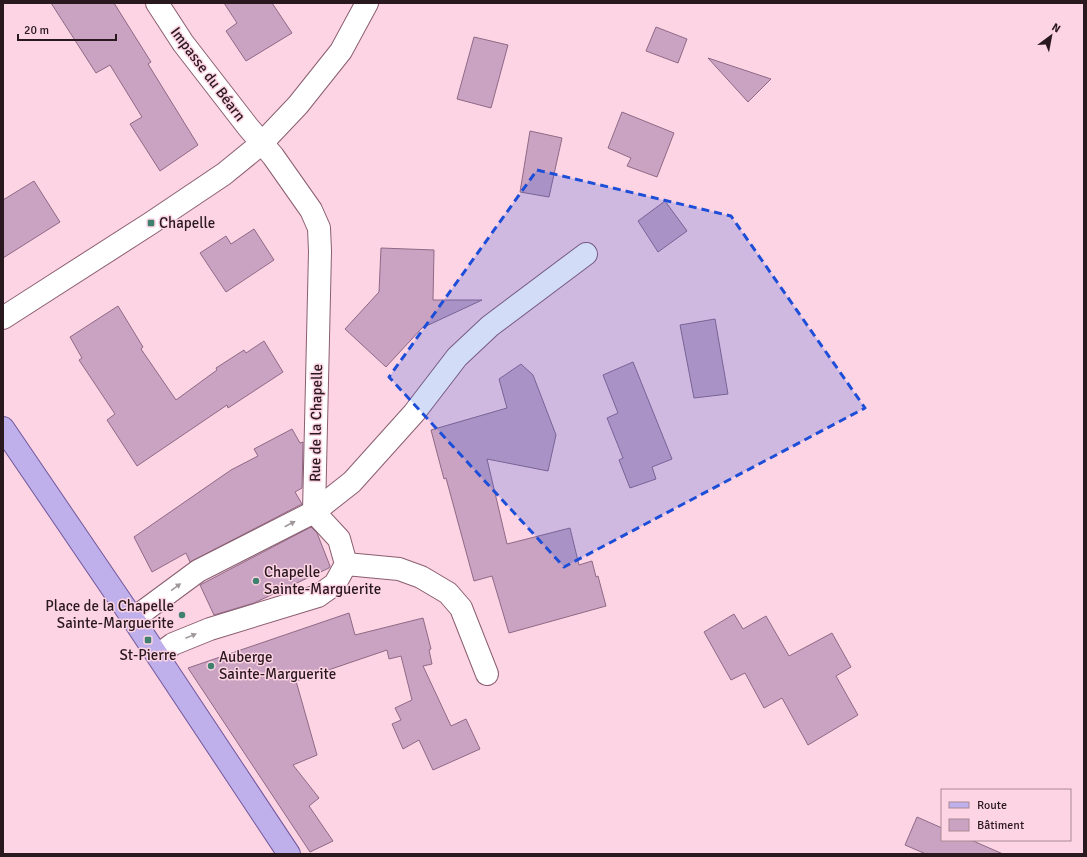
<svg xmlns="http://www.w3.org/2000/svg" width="1087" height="857" viewBox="0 0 1087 857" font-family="Signika,sans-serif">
  <rect width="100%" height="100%" fill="#fdd4e3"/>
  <g fill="#cba3c2" stroke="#8e6986">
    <polygon points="51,3 114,3 151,62 148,64 198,145 160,171 130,124 142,117 110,65 96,73"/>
    <polygon points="224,3 272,3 292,33 246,61 226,31 237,23"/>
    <polygon points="656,27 687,39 678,63 646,51"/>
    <polygon points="474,37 508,45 491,108 457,99"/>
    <polygon points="708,58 771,79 748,102"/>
    <polygon points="622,112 674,133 657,177 627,166 631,158 608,148"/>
    <polygon points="530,131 562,138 549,197 520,192"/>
    <polygon points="34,181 60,222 3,258 3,200"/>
    <polygon points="665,201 687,231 658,252 638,221"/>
    <polygon points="254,229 274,260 226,292 200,253 226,236 231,244"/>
    <polygon points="381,248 434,250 433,300 482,300 422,328 386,367 345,329 379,292"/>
    <polygon points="118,306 143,347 141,349 176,400 217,370 216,368 244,350 246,353 264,341 283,372 228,408 227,405 137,466 107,420 115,414 79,360 82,358 70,337"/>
    <polygon points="715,319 728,394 694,398 680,325"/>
    <polygon points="633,362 672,459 652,467 656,479 630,488 619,460 623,458 607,418 618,413 603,375"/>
    <polygon points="521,364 533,375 556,435 548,471 487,459 507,544 570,528 579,565 592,561 596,577 598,576 606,606 509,633 492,576 474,581 446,478 444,479 431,430 507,408 499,379"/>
    <polygon points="292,429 300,443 303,442 302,488 295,492 302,504 190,562 186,553 152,572 134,537 231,470 258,456 254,449"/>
    <polygon points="311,527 317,533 330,566 329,568 254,603 214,615 200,585"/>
    <polygon points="349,613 355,635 423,618 431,649 429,650 432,664 423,666 451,726 466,719 480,749 433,770 419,740 403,749 392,724 401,720 395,708 412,700 401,656 389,659 387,650 296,681 317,755 293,765 319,798 309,806 333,841 310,852 188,668"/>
    <polygon points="734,614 743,629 766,616 789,656 832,633 851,667 836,676 858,715 808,745 782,698 764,708 745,673 731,680 704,632"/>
    <polygon points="917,817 942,828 942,840 971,840 1003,854 926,854 905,845"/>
  </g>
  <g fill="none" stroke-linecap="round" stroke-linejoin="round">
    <defs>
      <g id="minor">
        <polyline points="157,3 183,43 248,127 273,156 311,210 319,228 320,251 314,512"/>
        <polyline points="3,318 151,223 224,174 262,143 298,105 341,51 367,3"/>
        <polyline points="346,564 399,569 421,577 448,593 461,608 487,674"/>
        <polyline points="133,619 198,571 314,512 352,482 414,413 457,357 490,326 586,254"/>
        <polyline points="158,655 173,644 210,629 318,596 335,584 346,564 339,539 314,512"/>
      </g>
      <polyline id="major" points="3,428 133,619 289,854"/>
    </defs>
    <use href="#minor" stroke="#8a5e6f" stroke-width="24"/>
    <use href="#major" stroke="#70589b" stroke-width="24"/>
    <use href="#minor" stroke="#fff" stroke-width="22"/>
    <use href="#major" stroke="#bfafeb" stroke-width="22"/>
  </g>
  <defs><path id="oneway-solid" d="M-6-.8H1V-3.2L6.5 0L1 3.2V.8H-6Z"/></defs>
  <g fill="#9f979a">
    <use href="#oneway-solid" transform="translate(290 524) rotate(-27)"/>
    <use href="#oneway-solid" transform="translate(176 587) rotate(-36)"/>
    <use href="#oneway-solid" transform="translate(191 636) rotate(-22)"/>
  </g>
  <path fill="#1d4ed8" fill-opacity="0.2" stroke="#1d4ed8" stroke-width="3" stroke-dasharray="8 5" stroke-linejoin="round" d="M537,170L731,216L865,408L564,567L389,377Z"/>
  <g fill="#40806f" stroke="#fdd4e3" stroke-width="1.5">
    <rect x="147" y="219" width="8" height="8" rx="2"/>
    <circle cx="256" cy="581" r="4"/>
    <circle cx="182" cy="615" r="4"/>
    <rect x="144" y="636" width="8" height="8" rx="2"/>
    <circle cx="211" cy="666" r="4"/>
  </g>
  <g text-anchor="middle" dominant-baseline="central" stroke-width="3" stroke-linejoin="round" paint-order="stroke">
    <g font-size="15" fill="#2a181f" stroke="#fdd4e3">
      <text transform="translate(208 74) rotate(53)">Impasse du Béarn</text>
      <text transform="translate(316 423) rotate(-89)">Rue de la Chapelle</text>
    </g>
    <g font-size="15" fill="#2a181f" stroke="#fdd4e3" text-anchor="start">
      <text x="159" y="223">Chapelle</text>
      <text x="264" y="572">Chapelle<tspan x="264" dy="17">Sainte-Marguerite</tspan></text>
      <text x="174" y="606" text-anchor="end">Place de la Chapelle<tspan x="174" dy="17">Sainte-Marguerite</tspan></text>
      <text x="148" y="655" text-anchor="middle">St-Pierre</text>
      <text x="219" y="657">Auberge<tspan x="219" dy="17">Sainte-Marguerite</tspan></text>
    </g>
  </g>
  <rect width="1087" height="857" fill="none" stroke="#2a181f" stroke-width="8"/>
  <rect x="941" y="789" width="130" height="52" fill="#fdd4e3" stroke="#a98995"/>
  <rect x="949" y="802" width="20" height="6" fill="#bfafeb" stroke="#a98995"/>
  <text x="977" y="809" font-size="12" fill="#2a181f">Route</text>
  <rect x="949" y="819" width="20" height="12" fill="#cba3c2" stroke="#a98995"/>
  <text x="977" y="829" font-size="12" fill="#2a181f">Bâtiment</text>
  <g transform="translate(1051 36) rotate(32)" stroke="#fdd4e3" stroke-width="3" paint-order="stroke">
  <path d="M0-3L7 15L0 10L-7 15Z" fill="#2a181f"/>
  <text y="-6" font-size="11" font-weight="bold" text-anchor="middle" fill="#2a181f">N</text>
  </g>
  <path d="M18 34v6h98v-6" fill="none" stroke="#2a181f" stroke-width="2"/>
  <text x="24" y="34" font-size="12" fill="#2a181f" stroke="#fdd4e3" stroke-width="3" paint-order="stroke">20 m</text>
</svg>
